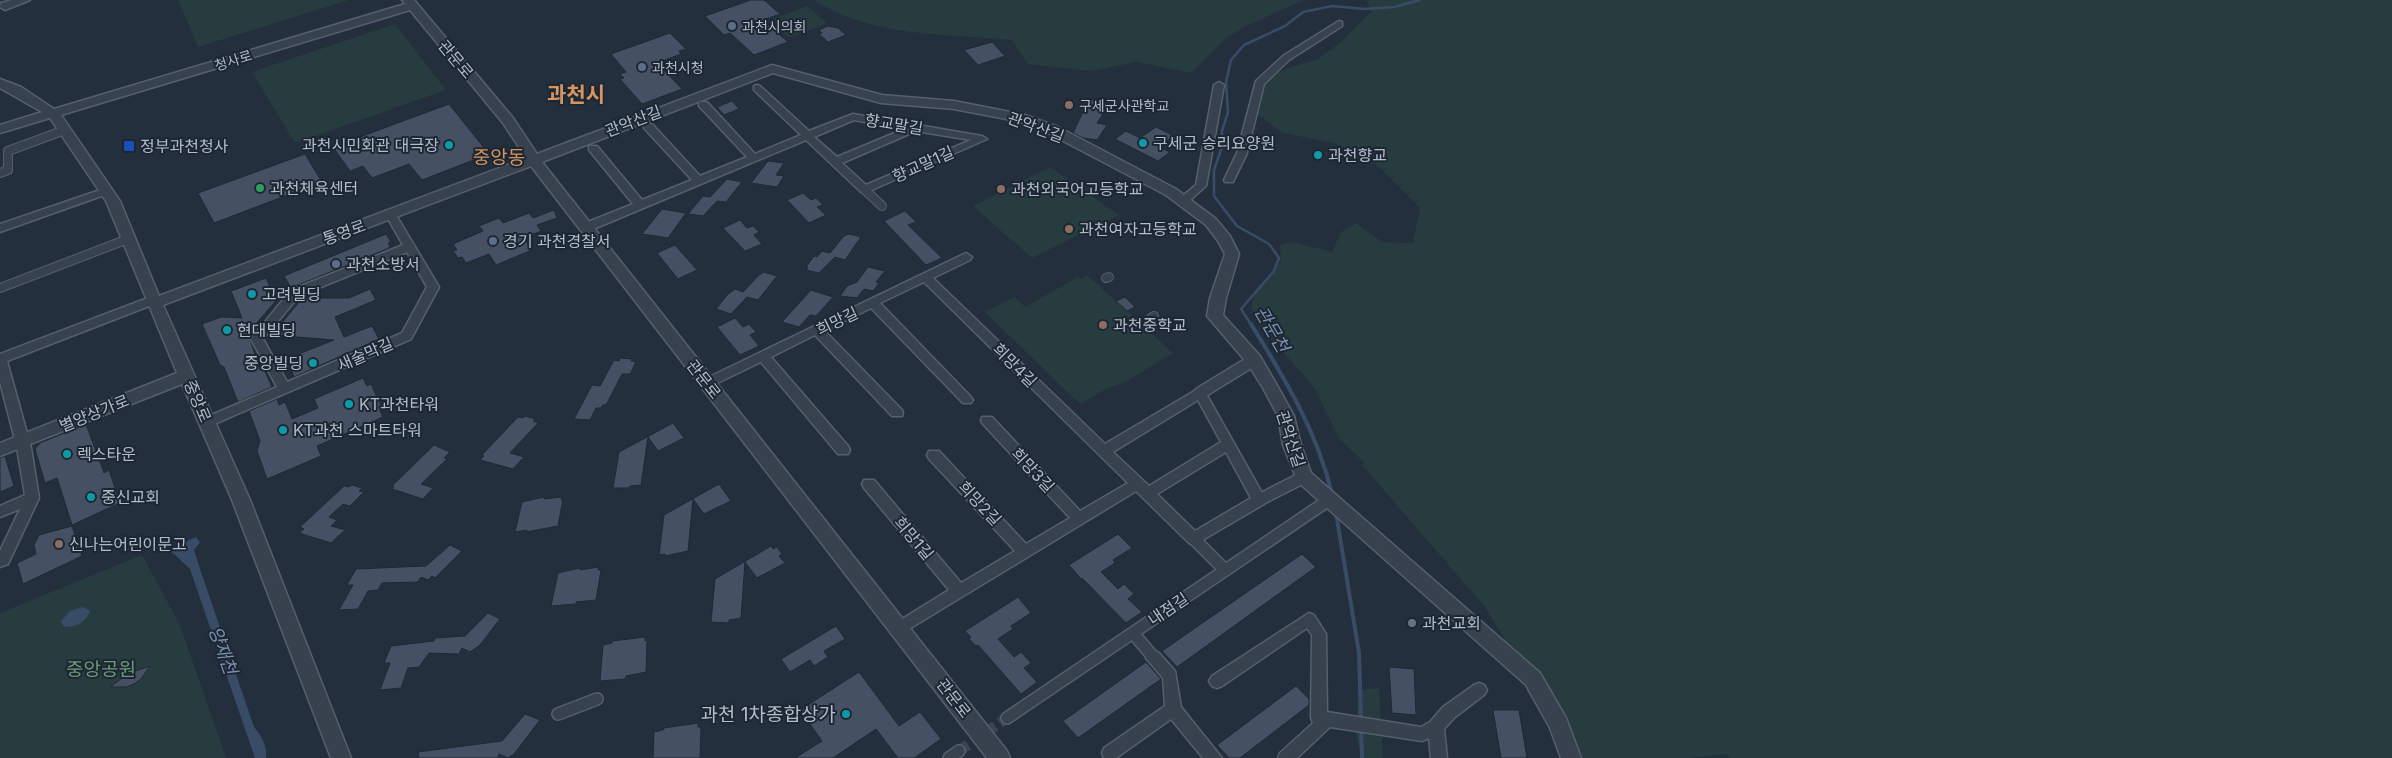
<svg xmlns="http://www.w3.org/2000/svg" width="2392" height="758" viewBox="0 0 2392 758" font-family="Inter,'Noto Sans KR',sans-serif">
  <rect width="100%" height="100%" fill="#242f3e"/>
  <g fill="#263c3f">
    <polygon points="178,0 349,0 198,47"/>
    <path d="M814,0H1304L1246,26L1225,39L1191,73L1137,62L1090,71L1028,64L1012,40C947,34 870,37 814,0Z"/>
    <polygon points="1366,0 2392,0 2392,758 1730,758 1727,754 1689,758 1578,758 1485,607 1363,466 1364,462 1340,440 1314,387 1262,328 1251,307 1256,290 1281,261 1280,245 1293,242 1332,252 1341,232 1356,223 1382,242 1413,243 1420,208 1377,165 1334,143 1283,133 1253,111 1257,87 1282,70 1318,59 1341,42 1372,11"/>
    <polygon points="807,6 827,23 789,38 769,21"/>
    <polygon points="395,24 446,90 295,143 252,72"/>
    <polygon points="1050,167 1119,215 1032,258 973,206"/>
    <polygon points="1087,275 1173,353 1124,383 1109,387 1080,404 985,312 1014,297 1025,307 1078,277 1080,279"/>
    <polygon points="142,555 180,625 226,758 0,758 0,613"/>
    <polygon points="1379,688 1383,758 1362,758 1356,733 1358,690"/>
  </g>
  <g fill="#394c67">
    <path d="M196,537L200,542L194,550L201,572L254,727C262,737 267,745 266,758H255L190,569L173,553L165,551Z"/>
    <path d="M83,607L90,611C87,622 74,629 63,626L61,621L70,611Z"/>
  </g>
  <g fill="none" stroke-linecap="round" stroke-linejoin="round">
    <polyline stroke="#394c67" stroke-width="2.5" points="1252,326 1241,309 1274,271 1279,258 1269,244 1237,226 1214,196 1214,170 1222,147 1222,131 1228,112 1226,82 1231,60 1244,45 1285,26 1303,12 1332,6 1365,9 1394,7 1420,0"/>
    <g stroke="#394c67" stroke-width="4">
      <path d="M1251,324C1285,379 1317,431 1332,494"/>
      <polyline points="1336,513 1359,653 1361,720"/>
      <polyline points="1361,728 1362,758"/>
    </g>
  </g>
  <g fill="#455162" stroke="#1f2835">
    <polygon points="751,0 764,0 780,14 763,20 788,42 754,55 730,33 724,35 705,16"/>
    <polygon points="828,26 838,28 846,35 828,42 819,34 822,33 819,30"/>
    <polygon points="670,33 686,49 679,51 681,54 657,63 682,89 642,104 620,79 624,78 620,74 626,72 611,54"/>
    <polygon points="992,42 1005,56 978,65 964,50"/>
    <polygon points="1089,99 1110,103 1097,123 1107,125 1097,140 1083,138 1073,133"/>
    <polygon points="732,101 739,109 724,115 717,107"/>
    <polygon points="449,104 489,154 422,180 409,164 372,178 363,166 350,171 333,147"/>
    <polygon points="1156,127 1174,136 1158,147 1170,152 1158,161 1115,139 1126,131 1140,138"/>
    <polygon points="305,154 322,182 214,223 198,193"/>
    <polygon points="768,161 784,163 776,175 784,176 777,187 751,183"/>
    <polygon points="727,179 742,182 726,202 717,201 703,216 688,214 703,196 710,197"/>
    <polygon points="803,193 811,200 816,198 823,205 817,207 826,215 809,223 787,200"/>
    <polygon points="662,209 686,213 668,238 642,234"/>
    <polygon points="554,210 557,218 537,225 541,231 524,238 532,250 496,265 489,254 466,263 462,257 458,258 453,251 457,250 453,244 483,231 479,226 499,218 503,223 529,213 533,218"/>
    <polygon points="905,211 916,222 908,225 942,258 926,265 884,221"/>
    <polygon points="740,220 747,228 753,226 759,232 754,235 762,244 745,251 723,228"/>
    <polygon points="386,234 391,242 388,243 390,246 387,249 291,288 284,276"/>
    <polygon points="849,234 861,237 845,260 835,257 819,273 806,270 808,267 806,267 814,256 817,257 822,251 830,253 844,236"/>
    <polygon points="675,245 697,270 678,279 657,253"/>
    <polygon points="868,267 885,271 876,282 879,283 873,291 864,289 857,298 840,296 847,286 857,282"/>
    <polygon points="764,272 777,276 758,300 747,297 731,314 716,309 727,295 735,289 743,292 759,275"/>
    <polygon points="266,278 274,296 280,296 248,333 260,370 264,369 272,387 238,402 224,367 220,365 202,324 221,317 242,318 231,291"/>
    <polygon points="370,289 376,300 335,317 344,337 372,326 379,339 294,377 290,367 295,365 291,357 334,340 272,335 299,302 300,298 349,298"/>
    <polygon points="811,290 833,297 816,316 810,315 799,327 782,322"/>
    <polygon points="1125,297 1135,307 1127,311 1116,301"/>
    <polygon points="735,318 743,327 749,324 756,332 750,335 759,346 740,355 717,327"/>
    <polygon points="620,358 632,359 631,361 636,362 630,374 622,374 606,405 603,405 601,408 596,408 590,420 574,419 592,385 600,386 614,360 619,361"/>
    <polygon points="363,378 367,386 371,384 383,410 380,411 383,417 317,446 321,456 267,479 257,451 260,441 249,411 277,399 279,405 285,402 292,419 318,408 314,399"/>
    <polygon points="525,416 535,419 533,421 538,423 510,453 524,457 513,469 480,460 484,456 482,455 518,417 523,418"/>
    <polygon points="673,423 684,438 658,451 648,437 641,485 630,486 629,488 613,488 619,452"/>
    <polygon points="86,424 104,473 109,470 120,503 72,525 57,478 45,483 35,449 40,443"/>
    <polygon points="434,445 450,452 444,458 447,459 421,484 433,488 423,499 392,489 394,487 392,486"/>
    <polygon points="5,456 14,486 0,492 0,458"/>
    <polygon points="719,484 731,501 704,514 693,499 688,551 665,556 665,554 659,555 664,515"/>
    <polygon points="352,485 362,488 359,491 364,492 350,506 343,504 329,517 337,520 331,526 345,530 331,543 299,533 304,529 300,527 344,486 349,487"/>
    <polygon points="544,497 544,499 562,497 561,500 563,499 558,526 526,532 527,530 515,532 522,502"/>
    <polygon points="72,526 82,556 23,584 17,563 36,554 34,545 39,535"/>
    <polygon points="1118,534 1132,548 1113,560 1115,563 1101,572 1118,589 1124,584 1134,594 1128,599 1142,612 1126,623 1082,578 1081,579 1069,565"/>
    <polygon points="450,545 462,551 435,578 432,576 428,580 421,577 418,582 382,583 378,590 368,591 358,609 339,610 353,585 347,585 356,569 426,566"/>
    <polygon points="771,546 773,549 777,547 782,554 779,556 785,563 757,578 745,562 741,618 729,620 729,623 711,622 715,579"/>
    <polygon points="1302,554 1316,567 1177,667 1162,651"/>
    <polygon points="599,567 598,570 601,570 596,600 576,602 576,604 551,606 558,573 580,568 580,570"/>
    <polygon points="1018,597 1031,613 1011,626 1013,629 998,639 1014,657 1021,652 1031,663 1024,668 1037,682 1021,694 978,645 976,646 969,639 971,637 965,631"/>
    <polygon points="488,613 500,619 480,645 470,652 462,648 459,654 429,653 419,667 408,668 401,688 380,690 390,663 384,663 391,646 434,641 435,638 465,636"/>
    <polygon points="836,626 845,639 824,651 828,657 814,666 810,660 790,672 781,659"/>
    <polygon points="645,637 645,641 647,640 646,672 626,676 625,679 600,681 603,645 612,643 612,641"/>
    <polygon points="1146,662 1161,679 1078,738 1063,721"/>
    <polygon points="150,666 141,679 134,684 126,687 110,687 129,673"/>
    <polygon points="1389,667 1414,669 1416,715 1392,713"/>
    <polygon points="859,672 899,726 920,712 941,739 914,758 898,758 876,729 833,758 795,758 822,741 800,710"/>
    <polygon points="1296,686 1309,699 1309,705 1240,758 1229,758 1217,745"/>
    <polygon points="1493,710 1519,710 1527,758 1501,758"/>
    <polygon points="525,714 540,720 514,754 508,758 499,754 498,758 419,758 418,752 502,741"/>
    <polygon points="698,723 698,727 701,727 700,758 653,758 654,732 663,730 664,728"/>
  </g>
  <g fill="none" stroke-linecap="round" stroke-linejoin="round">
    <polyline stroke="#3a4453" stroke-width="11" stroke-dasharray="11 5.5" stroke-linecap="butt" points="959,751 1007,718"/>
    <defs>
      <g id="pedestrian-far1">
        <polyline points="0,173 8,170 8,151 65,130"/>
        <polyline points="865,190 882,206"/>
        <polyline points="1106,278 1109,277"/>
        <polyline points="0,288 128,239"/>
        <polyline points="1151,318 1154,316"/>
      </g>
      <g id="pedestrian">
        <polyline points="1200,393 1254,360"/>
        <polyline points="1259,500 1304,477"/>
        <polyline points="1194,539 1225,570"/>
        <polyline points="1133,633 1154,658"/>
        <polyline points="558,714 597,699"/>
        <polyline points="1007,718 1329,500"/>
        <polyline points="949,758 959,751"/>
      </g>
      <g id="minor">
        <polygon points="1339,21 1342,22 1342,26 1289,60 1264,84 1247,153 1233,182 1225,182 1224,180 1237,153 1256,81 1283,56"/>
        <polygon points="1219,82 1224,85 1206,186 1188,202 1180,202 1179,200 1180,198 1196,185 1214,85"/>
        <path d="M757,85L760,86L809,131L853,114L982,136L987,139L865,193L861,192L806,140L591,230H583L581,227L583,224L633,204L589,150V146H597L642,200L692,180L644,128V124H652L700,176L747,157L699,106V102H707L755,154L801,135L754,90V86ZM854,120L904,129L837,157L814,137ZM916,131L971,140L866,185L842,163Z"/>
        <polygon points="106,188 111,191 110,193 0,232 0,224"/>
        <path d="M391,212L396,215L439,287L411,339L212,425H202L201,422L202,419L277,387L251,339L291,290L403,245L386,215ZM407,252L427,287L402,333L287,382L263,339L299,296Z"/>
        <path d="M966,253L972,257L970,260L933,278L1105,444L1196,390H1204L1266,500L1264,504L1194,545L1189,543L1136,491L904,632L899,634L894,632L892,628L894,624L949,590L864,488L862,484L864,480H874L961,583L1015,551L929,459L927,455L929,451H939L1026,544L1070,518L982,423L981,420L982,417H992L1080,511L1128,483L924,282L880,303L971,397L973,400L971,403H963L871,308L825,331L902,410L903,413L902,416H892L815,335L771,357L848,446L850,450L848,454H838L761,362L711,386H703L701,383L703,380ZM1198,400L1221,442L1149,486L1113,452ZM1226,452L1251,498L1195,531L1157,494Z"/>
        <polygon points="153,296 157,297 159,300 157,303 7,361 31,448 39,498 8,564 0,567 0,551 20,509 0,517 0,506 25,495 17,448 0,382 0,354"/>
        <polygon points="1309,613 1314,615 1326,634 1327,712 1421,727 1430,722 1443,707 1474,685 1479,683 1484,685 1487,690 1484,695 1455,717 1444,729 1447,758 1431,758 1429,738 1422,741 1330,727 1297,758 1278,758 1280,753 1313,723 1311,718 1312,635 1307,628 1222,686 1217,688 1212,686 1209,681 1212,676"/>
        <polygon points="1154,651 1159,653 1175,671 1181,707 1222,758 1203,758 1171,719 1116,758 1104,758 1102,753 1104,748 1165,706 1163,678 1146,658 1149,653"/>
      </g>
      <g id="tertiary">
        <polygon points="12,0 30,0 5,10 0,7 1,3"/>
        <path d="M402,0H414L513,118L537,154L772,65L882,95L954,101L1025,115L1058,127L1176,189L1216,219L1230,236L1239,254L1226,298L1223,315L1260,356L1278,387L1294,416L1301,445L1311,473L1540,673L1566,718L1581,758H1561L1550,728L1526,685L1298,482L1283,445L1278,416L1263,388L1248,364L1207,316L1210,298L1225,254L1218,241L1206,225L1166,195L1048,133L1017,121L954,109L881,103L773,73L542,162L1007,751L1010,758H987L531,166L163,305L250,500L351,758H331L232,500L182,384L0,456V443L177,373L106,201L50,118L0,133V125L42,112L0,88V79L21,87L54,109L405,4ZM410,10L503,123L526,158L159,296L120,201L61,115Z"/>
      </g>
    </defs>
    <use href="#pedestrian-far1" stroke="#565f6c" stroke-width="10"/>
    <use href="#pedestrian" stroke="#565f6c" stroke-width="14"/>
    <use href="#minor" stroke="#565f6c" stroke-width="3"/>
    <use href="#tertiary" stroke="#565f6c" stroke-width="3"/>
    <use href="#pedestrian-far1" stroke="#38414e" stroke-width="8"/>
    <use href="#pedestrian" stroke="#38414e" stroke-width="11"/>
    <use href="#minor" fill="#38414e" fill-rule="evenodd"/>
    <use href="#tertiary" fill="#38414e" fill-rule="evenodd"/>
  </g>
  <g fill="#5c6f8a" stroke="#1d2633" stroke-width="2">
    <circle cx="732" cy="26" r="5"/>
    <circle cx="642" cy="67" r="5"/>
    <circle cx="493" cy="241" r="5"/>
    <circle cx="336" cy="264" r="5"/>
  </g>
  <g fill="#8d6e63" stroke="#1d2633" stroke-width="2">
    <circle cx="1069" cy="105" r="5"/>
    <circle cx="1001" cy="189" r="5"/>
    <circle cx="1069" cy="229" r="5"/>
    <circle cx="1103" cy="325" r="5"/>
    <circle cx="59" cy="544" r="5"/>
  </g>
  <g fill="#0f9aa8" stroke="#1d2633" stroke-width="2">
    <circle cx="1143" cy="143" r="5"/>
    <circle cx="449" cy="145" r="5"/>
    <circle cx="1318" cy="155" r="5"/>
    <circle cx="252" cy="294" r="5"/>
    <circle cx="227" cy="330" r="5"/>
    <circle cx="313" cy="363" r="5"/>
    <circle cx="349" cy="404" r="5"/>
    <circle cx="283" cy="430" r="5"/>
    <circle cx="67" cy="454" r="5"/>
    <circle cx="91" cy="497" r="5"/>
    <circle cx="846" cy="714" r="5"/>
  </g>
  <rect fill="#1a4fb4" stroke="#1d2633" stroke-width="2" x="123" y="140" width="12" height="12" rx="2.5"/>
  <circle fill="#2e9e5b" stroke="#1d2633" stroke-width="2" cx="260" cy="188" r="5"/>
  <circle fill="#6b7280" stroke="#1d2633" stroke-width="2" cx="1412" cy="623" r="5"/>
  <g text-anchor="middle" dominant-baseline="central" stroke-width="4" stroke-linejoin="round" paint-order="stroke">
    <g font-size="14" fill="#b4bcc9" stroke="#1d2633" text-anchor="start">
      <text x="742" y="26">과천시의회</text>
      <text x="652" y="67">과천시청</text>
      <text x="1079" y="105">구세군사관학교</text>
    </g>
    <g font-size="14" fill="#b4bcc9" stroke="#1d2633">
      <text transform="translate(233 60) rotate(-17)">청사로</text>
    </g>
    <g font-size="16" fill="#b4bcc9" stroke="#1d2633">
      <text transform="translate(456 59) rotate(50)">관문로</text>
      <text transform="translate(633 121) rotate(-21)">관악산길</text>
      <text transform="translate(894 124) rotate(9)">향교말길</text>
      <text transform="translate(1036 127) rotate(20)">관악산길</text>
      <text transform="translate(923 164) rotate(-24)">향교말1길</text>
      <text transform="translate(344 232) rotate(-20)">통영로</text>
      <text transform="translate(837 321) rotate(-26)">희망길</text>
      <text transform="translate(365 354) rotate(-24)">새술막길</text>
      <text transform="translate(1015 365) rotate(45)">희망4길</text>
      <text transform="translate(704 379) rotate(52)">관문로</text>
      <text transform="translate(198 401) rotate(67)">중앙로</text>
      <text transform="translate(94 413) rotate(-22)">별양상가로</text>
      <text transform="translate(1291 439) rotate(72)">관악산길</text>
      <text transform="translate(1033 470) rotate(47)">희망3길</text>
      <text transform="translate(980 503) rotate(47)">희망2길</text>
      <text transform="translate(914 538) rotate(50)">희망1길</text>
      <text transform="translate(1168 609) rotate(-34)">내점길</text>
      <text transform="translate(954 698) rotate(52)">관문로</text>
    </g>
    <g font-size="16" fill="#b4bcc9" stroke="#1d2633" text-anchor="start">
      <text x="1153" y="143">구세군 승리요양원</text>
      <text x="439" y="145" text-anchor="end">과천시민회관 대극장</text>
      <text x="140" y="146">정부과천청사</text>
      <text x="1328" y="155">과천향교</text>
      <text x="270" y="188">과천체육센터</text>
      <text x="1011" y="189">과천외국어고등학교</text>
      <text x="1079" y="229">과천여자고등학교</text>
      <text x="503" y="241">경기 과천경찰서</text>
      <text x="346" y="264">과천소방서</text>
      <text x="262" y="294">고려빌딩</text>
      <text x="1113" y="325">과천중학교</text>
      <text x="237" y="330">현대빌딩</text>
      <text x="303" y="363" text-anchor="end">중앙빌딩</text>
      <text x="359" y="404">KT과천타워</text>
      <text x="293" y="430">KT과천 스마트타워</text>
      <text x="77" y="454">렉스타운</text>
      <text x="101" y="497">중신교회</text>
      <text x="69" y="544">신나는어린이문고</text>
      <text x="1422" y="623">과천교회</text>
    </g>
    <g font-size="18" font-style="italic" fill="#7c92b1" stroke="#1d2633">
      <text transform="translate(1272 329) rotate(60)">관문천</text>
      <text transform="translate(223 650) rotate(70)">양재천</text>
    </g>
    <g font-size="19" fill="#d59563" stroke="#1d2633">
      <text x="499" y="157">중앙동</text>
    </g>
    <g font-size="19" fill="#6b9a76" stroke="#1d2633">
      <text x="101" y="669">중앙공원</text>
    </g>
    <g font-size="19" fill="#b4bcc9" stroke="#1d2633" text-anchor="end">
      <text x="836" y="714">과천 1차종합상가</text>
    </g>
    <g font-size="21" font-weight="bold" fill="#d59563" stroke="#1d2633">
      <text x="576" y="94">과천시</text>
    </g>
  </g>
</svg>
